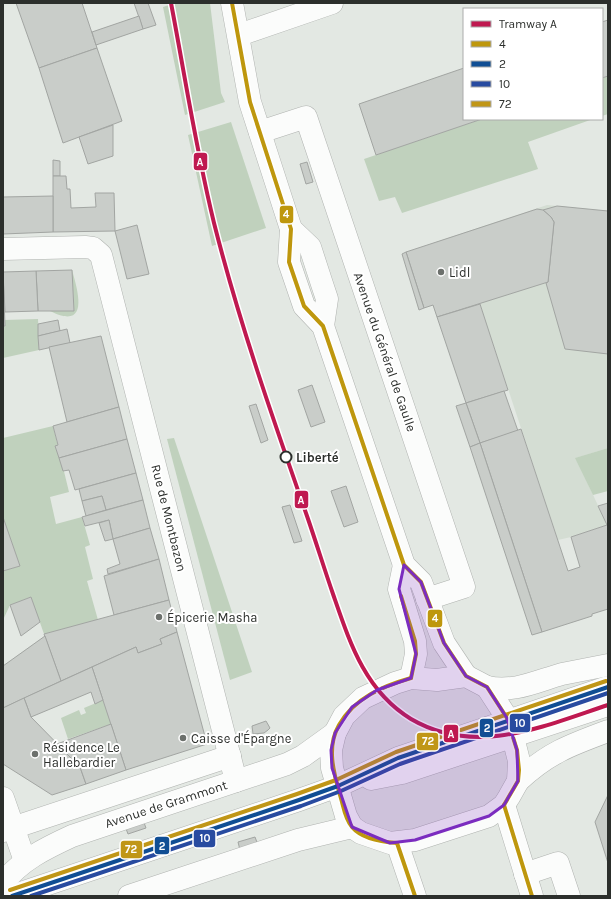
<svg xmlns="http://www.w3.org/2000/svg" width="611" height="899" viewBox="0 0 611 899" font-family="Karla,sans-serif">
  <rect width="100%" height="100%" fill="#e3e8e3"/>
  <polygon fill="#d4ddd3" points="547,205 608,211 608,448 576,458 607,525 571,537 558,540 480,304 437,317 433,305 424,308 406,252"/>
  <g fill="#c0d1bd">
    <polygon points="175,3 210,3 221,93 225,102 185,115 163,7"/>
    <polygon points="608,76 608,114 602,116 602,78"/>
    <polygon points="482,119 593,119 528,142 538,169 402,213 395,197 379,201 364,159"/>
    <polygon points="231,122 266,228 212,246 188,135"/>
    <path d="M72,270C78,291 90,331 50,311L74,310Z"/>
    <polygon points="38,319 39,350 3,358 4,320"/>
    <polygon points="53,426 69,492 50,497 56,524 82,517 90,545 85,547 93,579 87,581 98,620 44,634 31,597 10,605 3,620 3,571 20,566 3,518 3,438"/>
    <polygon points="174,438 252,672 230,680 167,439"/>
    <polygon points="608,448 608,491 593,495 575,458"/>
    <polygon points="103,700 111,724 68,739 61,718 79,710 81,715 86,713 84,708"/>
  </g>
  <g fill="#c9cdc9" stroke="#a2a5a2">
    <polygon points="16,3 82,3 97,48 39,68"/>
    <polygon points="134,3 148,3 156,25 143,29"/>
    <polygon points="139,16 143,29 96,45 92,32"/>
    <polygon points="608,20 608,76 602,78 602,22"/>
    <polygon points="97,48 122,121 63,143 39,68"/>
    <polygon points="464,68 464,119 482,119 376,155 359,104"/>
    <polygon points="113,125 113,156 88,164 79,137"/>
    <polygon points="53,160 60,161 60,176 53,176"/>
    <polygon points="307,162 313,182 306,184 300,164"/>
    <polygon points="53,176 66,176 67,189 70,189 71,208 96,207 95,193 114,193 115,231 53,232"/>
    <polygon points="53,196 53,232 3,234 3,197"/>
    <polygon points="557,206 608,211 608,354 565,349 546,283 548,282 554,222 551,217 543,210"/>
    <polygon points="537,209 543,210 551,217 554,222 548,282 437,317 433,305 424,308 406,252"/>
    <polygon points="137,225 149,274 127,279 115,231"/>
    <polygon points="406,252 424,308 419,310 402,254"/>
    <polygon points="72,270 74,311 38,311 36,271"/>
    <polygon points="36,271 38,311 5,312 3,272"/>
    <polygon points="3,272 5,326 3,326"/>
    <polygon points="480,304 508,390 466,403 437,317"/>
    <polygon points="58,320 60,331 38,336 38,324"/>
    <polygon points="67,329 70,343 39,350 38,336"/>
    <polygon points="101,336 119,407 67,422 49,347"/>
    <polygon points="312,385 325,422 311,427 298,390"/>
    <polygon points="504,391 518,431 480,443 466,403"/>
    <polygon points="466,403 480,443 470,447 456,406"/>
    <polygon points="256,404 268,440 261,443 249,406"/>
    <polygon points="119,407 127,439 59,458 55,446 58,445 53,426"/>
    <polygon points="521,429 568,571 580,567 571,537 607,525 598,506 608,503 608,609 592,614 592,616 542,632 480,443"/>
    <polygon points="127,439 136,473 75,490 69,470 63,471 59,458"/>
    <polygon points="480,443 542,632 532,635 470,447"/>
    <polygon points="136,473 143,500 106,510 102,496 82,501 79,489"/>
    <polygon points="346,486 358,522 344,527 331,491"/>
    <polygon points="102,496 106,510 86,516 82,501"/>
    <polygon points="143,500 150,528 113,539 109,520 85,526 82,517"/>
    <polygon points="290,505 302,541 294,543 282,507"/>
    <polygon points="3,517 20,566 3,571"/>
    <polygon points="109,520 113,539 105,541 99,523"/>
    <polygon points="150,528 159,559 108,574 107,569 120,564 113,539"/>
    <polygon points="159,559 169,600 114,615 104,576"/>
    <polygon points="31,597 40,622 21,636 10,605"/>
    <polygon points="169,600 177,632 160,639 162,644 138,653 136,647 61,681 44,634"/>
    <polygon points="177,632 207,744 126,770 92,667 136,647 138,653 162,644 160,639"/>
    <polygon points="45,636 61,681 3,708 3,666"/>
    <polygon points="92,667 103,700 95,704 91,692 31,717 24,698"/>
    <polygon points="24,698 31,717 80,767 86,784 52,795 3,764 3,708"/>
    <polygon points="266,721 270,728 268,730 264,733 253,734 252,726"/>
    <polygon points="111,724 126,770 86,784 80,767 57,744"/>
    <polygon points="608,795 608,863 595,822"/>
    <polygon points="143,820 146,828 128,834 125,826"/>
    <polygon points="255,837 258,845 240,850 238,842"/>
  </g>
  <g fill="none" stroke-linecap="round" stroke-linejoin="round">
    <defs>
      <g id="minor">
        <polyline points="239,35 332,3"/>
        <polyline points="260,132 306,117 464,587 427,599"/>
        <polyline points="3,249 85,247 93,248 101,255 236,781"/>
        <polyline points="371,779 402,773 608,705"/>
        <polyline points="3,798 25,861"/>
        <polyline points="504,805 532,896"/>
        <polyline points="3,831 230,756"/>
        <polyline points="397,843 415,896"/>
        <polyline points="525,874 558,863 569,896"/>
        <polyline points="12,896 299,800 338,786 398,758 608,687"/>
      </g>
      <g id="major">
        <polyline points="232,3 250,102 291,229 289,262 304,306 323,326 404,565 421,582 444,643 466,676"/>
        <polyline points="291,229 310,247 322,284 327,299 323,326"/>
        <polyline points="404,565 399,589 415,641 416,654 411,678"/>
        <polygon points="466,676 487,687 509,721 519,761 518,781 509,797 504,805 489,816 415,840 390,843 361,833 352,827 346,816 332,768 331,750 335,733 344,716 363,698 395,683 411,678 437,680"/>
        <path d="M487,687C514,693 537,681 562,674C577,671 593,668 608,665"/>
        <path d="M518,781C548,753 570,745 608,731"/>
        <path d="M3,883C21,860 46,848 72,836L287,764L303,756L335,733"/>
        <polyline points="129,896 298,840 352,827"/>
      </g>
    </defs>
    <use href="#minor" stroke="#b0b3b0" stroke-width="23"/>
    <use href="#major" stroke="#b0b3b0" stroke-width="23"/>
    <use href="#minor" stroke="#fbfcfb" stroke-width="22"/>
    <use href="#major" stroke="#fbfcfb" stroke-width="22"/>
    <defs>
      <g id="bus-1">
        <polyline points="232,3 250,102 291,229 289,262 304,306 323,326 404,565 421,582 444,643 466,676 487,687 507,718 517,750 519,770 518,781 504,805"/>
        <polyline points="401,596 415,641 416,654 411,678"/>
        <polyline points="504,805 532,896"/>
        <path d="M397,843C382,842 362,839 352,827C346,820 344,810 342,802C335,777 325,749 339,725C354,698 383,686 411,678"/>
        <polyline points="397,843 415,896"/>
      </g>
      <polyline id="bus-2" points="12,896 299,800 338,786 398,758 608,687"/>
      <polyline id="bus-3" points="31,896 301,806 341,791 400,764 608,693"/>
      <polyline id="bus-4" points="10,890 297,794 336,780 396,752 606,681"/>
    </defs>
    <use href="#bus-1" stroke="#fff" stroke-width="7"/>
    <use href="#bus-2" stroke="#fff" stroke-width="7"/>
    <use href="#bus-3" stroke="#fff" stroke-width="7"/>
    <use href="#bus-4" stroke="#fff" stroke-width="7"/>
    <use href="#bus-1" stroke="#be970d" stroke-width="4"/>
    <use href="#bus-2" stroke="#104e94" stroke-width="4"/>
    <use href="#bus-3" stroke="#284ba0" stroke-width="4"/>
    <use href="#bus-4" stroke="#c09617" stroke-width="4"/>
    <defs>
      <path id="tram-1" d="M171,3C185,76 196,150 214,223C239,322 273,419 307,516C316,542 324,568 333,594C350,643 365,691 411,719C476,757 544,726 608,705"/>
    </defs>
    <use href="#tram-1" stroke="#fff" stroke-width="7"/>
    <use href="#tram-1" stroke="#bf1950" stroke-width="4"/>
  </g>
  <path fill="#7b2cbf" fill-opacity="0.2" stroke="#7b2cbf" stroke-width="3" stroke-linejoin="round" d="M404,565L421,582L444,643L466,676L487,687L507,718L517,750L518,781L504,805L489,816L415,840L390,843L352,827L332,768L331,750L335,733L352,707L377,690L411,678L416,654L399,589Z"/>
  <g fill="#6c706c" stroke="#fff" stroke-width="1.5">
    <circle cx="441" cy="272" r="4"/>
    <circle cx="159" cy="617" r="4"/>
    <circle cx="183" cy="738" r="4"/>
    <circle cx="35" cy="754" r="4"/>
  </g>
  <circle fill="#fff" stroke="#2c2f2c" stroke-width="2" cx="286" cy="457" r="5.5"/>
  <g text-anchor="middle" dominant-baseline="central" stroke-width="4" stroke-linejoin="round" paint-order="stroke">
    <g font-size="13" fill="#2c2f2c" stroke="#fff" text-anchor="start">
      <text x="449" y="272">Lidl</text>
      <text x="167" y="617">Épicerie Masha</text>
      <text x="191" y="738">Caisse d'Épargne</text>
      <text x="43" y="747">Résidence Le<tspan x="43" dy="15">Hallebardier</tspan></text>
    </g>
    <g font-size="13" fill="#2c2f2c" stroke="#fff">
      <text transform="translate(385 352) rotate(71)">Avenue du Général de Gaulle</text>
      <text transform="translate(169 518) rotate(76)">Rue de Montbazon</text>
      <text transform="translate(166 804) rotate(-18)">Avenue de Grammont</text>
    </g>
    <g font-size="13" font-weight="bold" fill="#2c2f2c" stroke="#fff" text-anchor="start">
      <text x="296" y="457">Liberté</text>
    </g>
  </g>
  <g stroke="#fff" stroke-width="1.5">
    <rect x="193" y="152" width="15" height="19" rx="4" fill="#bf1950"/>
    <rect x="279" y="205" width="15" height="19" rx="4" fill="#be970d"/>
    <rect x="294" y="490" width="15" height="19" rx="4" fill="#bf1950"/>
    <rect x="427" y="609" width="16" height="19" rx="4" fill="#be970d"/>
    <rect x="509" y="713" width="22" height="20" rx="4" fill="#284ba0"/>
    <rect x="479" y="718" width="15" height="20" rx="4" fill="#104e94"/>
    <rect x="443" y="724" width="16" height="19" rx="4" fill="#bf1950"/>
    <rect x="416" y="732" width="23" height="19" rx="4" fill="#c09617"/>
    <rect x="193" y="829" width="23" height="19" rx="4" fill="#284ba0"/>
    <rect x="154" y="836" width="16" height="19" rx="4" fill="#104e94"/>
    <rect x="120" y="840" width="23" height="19" rx="4" fill="#c09617"/>
  </g>
  <g font-size="11" text-anchor="middle" font-weight="bold" fill="#fff">
    <text x="200" y="166">A</text>
    <text x="286" y="218">4</text>
    <text x="301" y="504">A</text>
    <text x="435" y="622">4</text>
    <text x="520" y="727">10</text>
    <text x="487" y="732">2</text>
    <text x="451" y="738">A</text>
    <text x="428" y="745">72</text>
    <text x="205" y="842">10</text>
    <text x="162" y="850">2</text>
    <text x="131" y="853">72</text>
  </g>
  <rect width="611" height="899" fill="none" stroke="#2c2f2c" stroke-width="8"/>
  <rect x="463" y="8" width="140" height="112" fill="#ffffff" stroke="#abacab"/>
  <rect x="471" y="21" width="20" height="6" fill="#bf1950" stroke="#abacab"/>
  <text x="499" y="28" font-size="12" fill="#2c2f2c">Tramway A</text>
  <rect x="471" y="41" width="20" height="6" fill="#be970d" stroke="#abacab"/>
  <text x="499" y="48" font-size="12" fill="#2c2f2c">4</text>
  <rect x="471" y="61" width="20" height="6" fill="#104e94" stroke="#abacab"/>
  <text x="499" y="68" font-size="12" fill="#2c2f2c">2</text>
  <rect x="471" y="81" width="20" height="6" fill="#284ba0" stroke="#abacab"/>
  <text x="499" y="88" font-size="12" fill="#2c2f2c">10</text>
  <rect x="471" y="101" width="20" height="6" fill="#c09617" stroke="#abacab"/>
  <text x="499" y="108" font-size="12" fill="#2c2f2c">72</text>
</svg>
